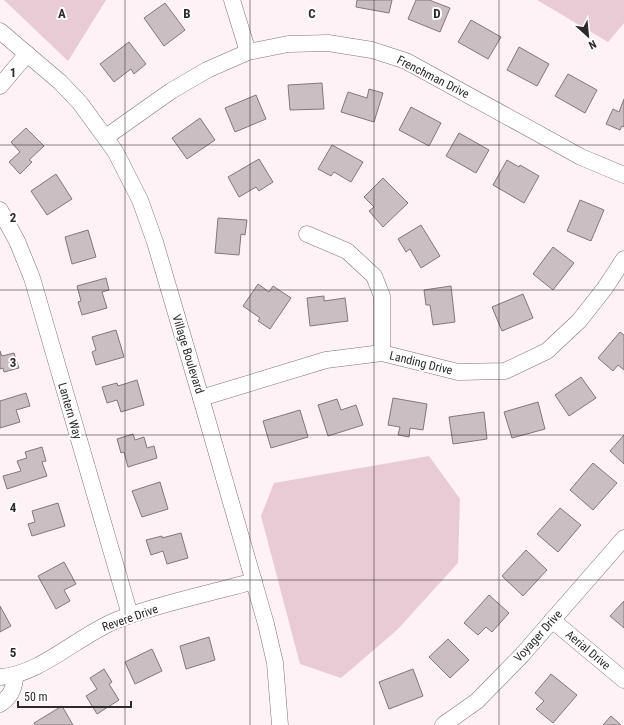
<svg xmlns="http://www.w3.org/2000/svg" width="624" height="725" viewBox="0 0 624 725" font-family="'Roboto Condensed',sans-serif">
  <rect width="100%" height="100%" fill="#fef2f6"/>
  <g fill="#e9cbd6">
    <polygon points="4,0 106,0 68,61"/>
    <polygon points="537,0 624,0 624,23 608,42"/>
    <polygon points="429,456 460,499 458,563 397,630 341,678 300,664 261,516 274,483"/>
  </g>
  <g fill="#cabec2" stroke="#82777b">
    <polygon points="357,0 392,0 389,13 356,7"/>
    <polygon points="416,0 429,0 450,8 440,32 408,19"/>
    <polygon points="165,3 185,30 164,46 144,18"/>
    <polygon points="471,20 501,37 488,59 458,42"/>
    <polygon points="129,42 146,64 134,74 131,69 114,82 100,64"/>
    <polygon points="519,47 549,64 537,86 507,70"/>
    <polygon points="568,74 597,90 585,113 555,96"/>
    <polygon points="322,83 324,109 290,110 288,85"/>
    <polygon points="369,89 383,93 374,122 341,112 348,92 367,98"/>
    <polygon points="256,95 266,119 235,132 225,108"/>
    <polygon points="624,99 624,127 622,126 620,130 606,124 613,109 619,112"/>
    <polygon points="411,107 441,123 429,146 399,130"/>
    <polygon points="200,118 215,140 187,159 172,138"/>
    <polygon points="26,128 44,146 29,160 32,162 20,174 9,162 20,152 11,142"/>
    <polygon points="459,133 489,150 476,173 446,156"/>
    <polygon points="332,145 363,162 351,182 334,172 331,176 318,169"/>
    <polygon points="259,159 273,182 259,191 256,187 239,197 228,177"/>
    <polygon points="507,160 519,167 520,165 539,176 524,203 493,185"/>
    <polygon points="56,174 72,199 47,215 31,191"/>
    <polygon points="383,178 408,203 383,227 369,211 374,207 364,197"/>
    <polygon points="580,200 604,210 591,241 567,231"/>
    <polygon points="218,218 247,220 245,235 241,234 239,255 215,253"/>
    <polygon points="421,225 440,256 421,268 410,249 406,252 398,239"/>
    <polygon points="88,230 96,257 72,264 65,237"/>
    <polygon points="553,247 574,263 553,290 533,274"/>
    <polygon points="106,278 109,290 102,292 107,308 82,315 78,302 81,301 77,286"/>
    <polygon points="258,284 269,292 273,286 291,298 270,329 258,321 260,318 243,306"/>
    <polygon points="451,286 455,322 433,325 430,305 426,305 424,290"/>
    <polygon points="523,294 533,318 502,331 492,307"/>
    <polygon points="324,296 324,301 345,298 348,321 310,326 307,298"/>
    <polygon points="116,330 124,357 96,365 92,352 96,350 92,337"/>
    <polygon points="620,332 624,335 624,370 618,365 613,371 598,358"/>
    <polygon points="0,351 2,356 14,353 19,368 4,372 3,368 0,369"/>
    <polygon points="581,377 596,398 569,416 555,395"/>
    <polygon points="137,380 144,405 121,412 117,400 107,403 102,387 117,383 118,386"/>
    <polygon points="26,393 30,406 16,410 20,422 0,428 0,401"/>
    <polygon points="393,398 427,404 423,430 410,428 409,437 398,435 400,427 388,425"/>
    <polygon points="337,399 341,410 356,405 363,425 328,436 318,405"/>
    <polygon points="538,402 545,429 512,438 504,412"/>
    <polygon points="300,410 308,437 271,448 263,421"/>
    <polygon points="484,412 487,439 453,444 449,417"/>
    <polygon points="133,434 135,440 144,437 147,448 154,446 157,458 128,467 124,452 121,453 117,439"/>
    <polygon points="624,435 624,464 610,451"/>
    <polygon points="42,447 46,461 42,462 47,476 7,489 3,476 21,471 17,461 27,458 25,452"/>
    <polygon points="593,463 617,483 593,510 570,490"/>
    <polygon points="160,482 168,509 142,517 132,491"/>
    <polygon points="58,503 65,526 32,536 28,524 35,522 32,511"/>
    <polygon points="560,508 581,525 558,552 537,534"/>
    <polygon points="181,533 188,558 167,564 163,551 151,555 146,540 162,536 162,538"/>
    <polygon points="526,550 547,570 523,596 502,576"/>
    <polygon points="64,562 76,584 64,590 70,601 56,609 38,576"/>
    <polygon points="489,595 509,613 492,632 486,627 478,635 464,623"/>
    <polygon points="624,601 624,628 610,616"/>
    <polygon points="0,606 11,626 0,632"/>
    <polygon points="209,637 215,660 186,669 180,646"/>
    <polygon points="448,639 469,660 450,678 429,657"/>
    <polygon points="152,649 162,671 135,684 125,662"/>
    <polygon points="104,669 112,682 109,684 119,700 97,714 86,696 97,689 90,678"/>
    <polygon points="413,669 423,696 389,709 379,682"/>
    <polygon points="551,674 577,695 553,723 536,709 544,701 535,693"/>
    <polygon points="62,706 73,725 35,725 34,723"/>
    <polygon points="611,716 621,725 603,725"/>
  </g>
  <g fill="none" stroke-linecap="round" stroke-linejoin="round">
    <defs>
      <g id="street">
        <polyline points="232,0 248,52"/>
        <polyline points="0,31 60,82 80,103 115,151 140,200 155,242 201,398 266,624 275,663 280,725"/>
        <polyline points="0,86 27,54"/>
        <polyline points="106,137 171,91 207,70 248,52 288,44 328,43 372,50 406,61 581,157 624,175"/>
        <polyline points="0,210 17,241 32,278 130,615"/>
        <polyline points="307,234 347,251 374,276 382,296 382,353"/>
        <polyline points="201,398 326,360 382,353 458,372 505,371 547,351 579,321 605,288 624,259"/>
        <polyline points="552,620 624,680"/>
        <path d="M0,677C40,675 79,635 117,620C160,603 209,594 254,581"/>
        <path d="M0,704C11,697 15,687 15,675"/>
        <polyline points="443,725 477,701 522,655 624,538"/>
      </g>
    </defs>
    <use href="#street" stroke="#7e7377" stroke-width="17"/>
    <use href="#street" stroke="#fff" stroke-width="16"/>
  </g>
  <path fill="none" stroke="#2e2a2b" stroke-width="1" stroke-opacity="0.55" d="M125,0V725M250,0V725M374,0V725M499,0V725M0,145H624M0,290H624M0,435H624M0,580H624"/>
  <g text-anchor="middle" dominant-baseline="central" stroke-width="4" stroke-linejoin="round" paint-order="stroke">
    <g font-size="12" fill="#2e2a2b" stroke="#fff">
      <text transform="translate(433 77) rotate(27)">Frenchman Drive</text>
      <text transform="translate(188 354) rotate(73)">Village Boulevard</text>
      <text transform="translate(421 363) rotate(14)">Landing Drive</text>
      <text transform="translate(70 411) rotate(74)">Lantern Way</text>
      <text transform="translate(130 618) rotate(-19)">Revere Drive</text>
      <text transform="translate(538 636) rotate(-48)">Voyager Drive</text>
      <text transform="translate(588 650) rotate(40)">Aerial Drive</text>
    </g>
  </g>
  <g font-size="13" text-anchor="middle" font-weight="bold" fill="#2e2a2b" stroke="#fff" stroke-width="4" stroke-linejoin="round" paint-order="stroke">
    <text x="62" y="18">A</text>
    <text x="187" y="18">B</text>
    <text x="312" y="18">C</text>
    <text x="437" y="18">D</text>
    <text x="13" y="77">1</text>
    <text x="13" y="222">2</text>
    <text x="13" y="367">3</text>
    <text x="13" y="512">4</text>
    <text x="13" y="657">5</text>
  </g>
  <g transform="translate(588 36) rotate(153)" stroke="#ffffff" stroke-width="3" paint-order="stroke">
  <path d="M0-3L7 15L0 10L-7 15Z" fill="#2e2a2b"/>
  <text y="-6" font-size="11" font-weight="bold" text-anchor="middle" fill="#2e2a2b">N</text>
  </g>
  <path d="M18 701v6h113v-6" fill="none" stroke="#2e2a2b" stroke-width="2"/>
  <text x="24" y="701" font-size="12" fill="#2e2a2b" stroke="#ffffff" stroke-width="3" paint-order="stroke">50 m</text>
</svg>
